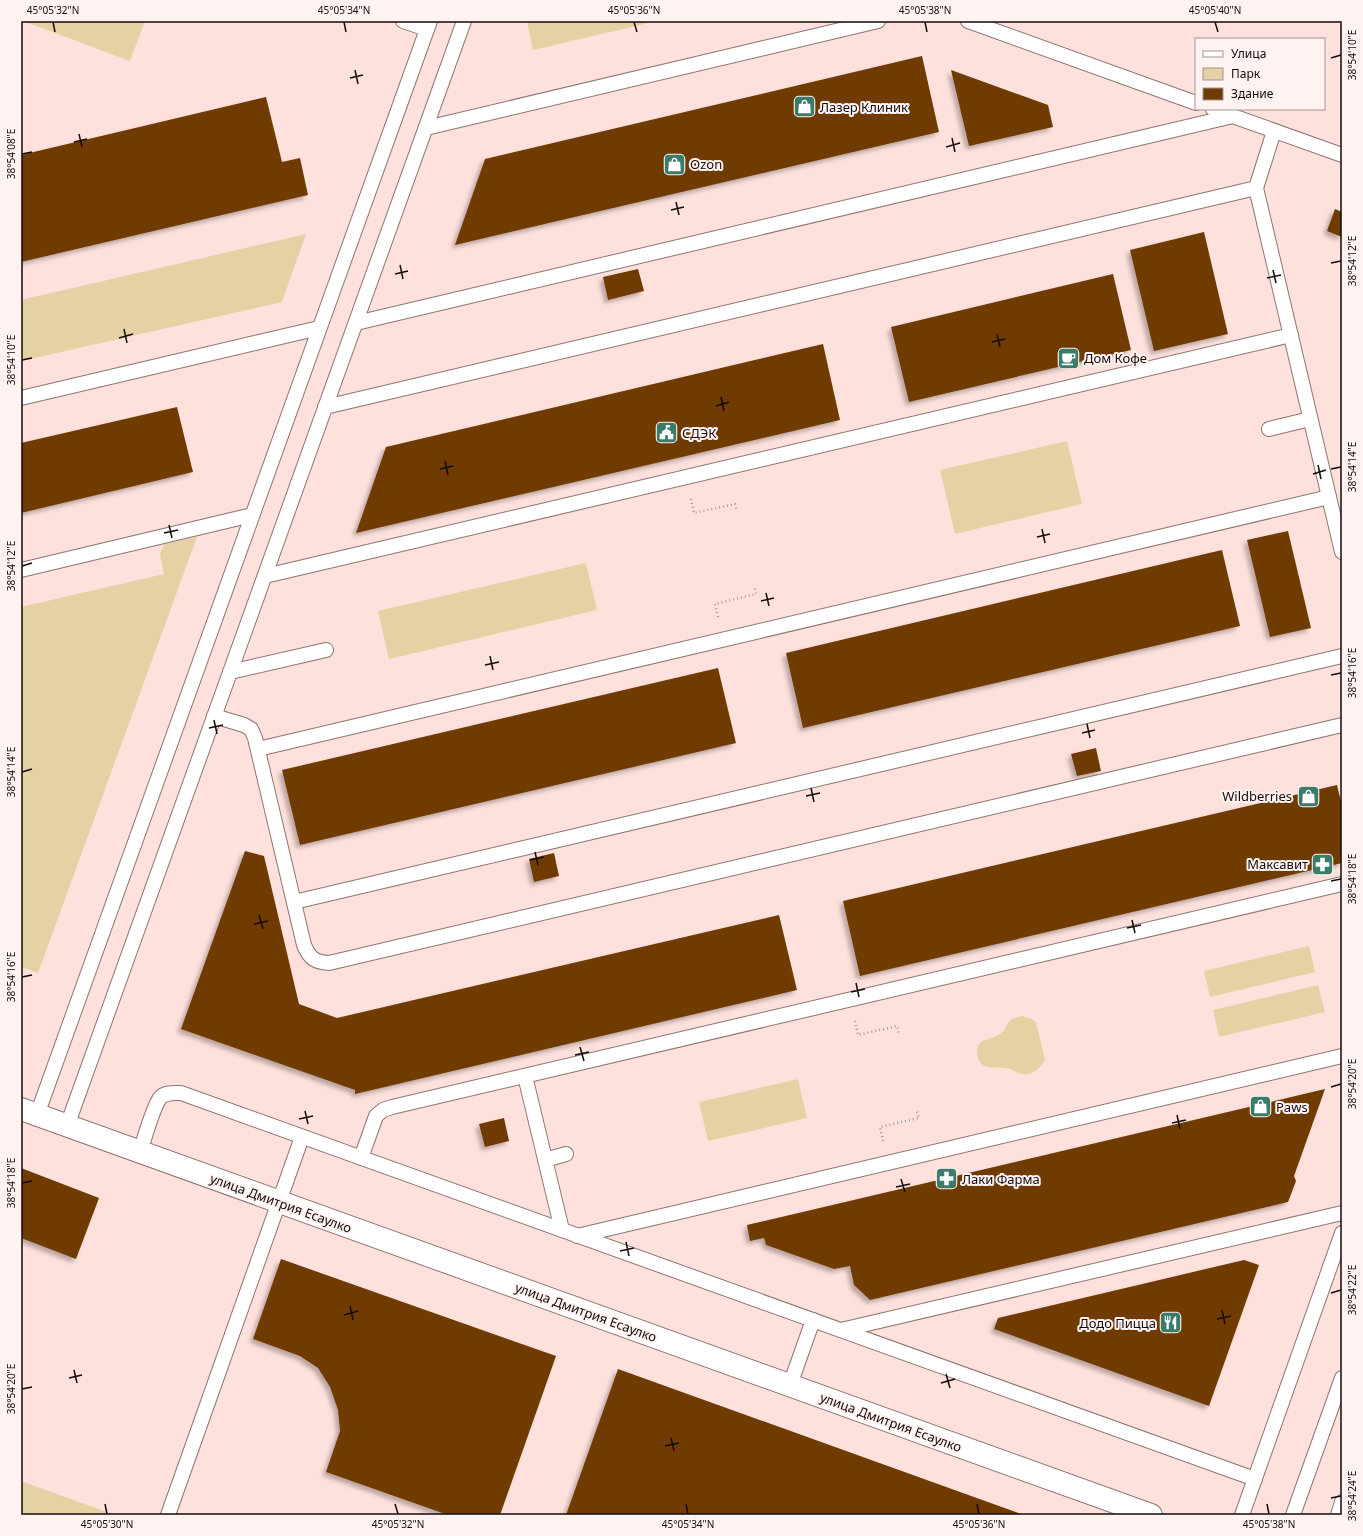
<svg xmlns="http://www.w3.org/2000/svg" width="1363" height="1536" viewBox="0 0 1363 1536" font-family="'Noto Sans',sans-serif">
  <defs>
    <filter id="shadow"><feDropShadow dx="-3.5" dy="3.5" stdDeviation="2" flood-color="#0004"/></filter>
  </defs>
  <rect width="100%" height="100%" fill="#fee1dc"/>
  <g fill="#e5d1a3">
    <polygon points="23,21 145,21 130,61"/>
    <polygon points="527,21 657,21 533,50"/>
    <polygon points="306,234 282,302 21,361 21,300"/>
    <polygon points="1067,441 1082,504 955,534 940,470"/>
    <polygon points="197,537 38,973 21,967 21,607 164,574 160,554 164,544"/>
    <polygon points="586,563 597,610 389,659 378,611"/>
    <polygon points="1309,946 1315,972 1210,997 1204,971"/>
    <polygon points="1318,985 1325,1012 1219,1037 1213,1010"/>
    <path d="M1022,1016L1030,1018L1036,1022L1045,1060C1040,1069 1030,1078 1018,1073C1014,1071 1011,1069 1007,1068C995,1066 980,1072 977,1054C977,1050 977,1046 980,1043C985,1038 994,1039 1000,1034C1011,1026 1002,1020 1022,1016Z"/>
    <polygon points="798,1079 807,1118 708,1141 699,1102"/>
    <polygon points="21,1481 115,1515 21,1515"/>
  </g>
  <g fill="#703b04" filter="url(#shadow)">
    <polygon points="922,56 939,132 455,245 485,159"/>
    <polygon points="951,70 1048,105 1053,127 969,146"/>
    <polygon points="266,97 282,162 300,158 308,195 21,262 21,155"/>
    <polygon points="1335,209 1342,212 1342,237 1327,231"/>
    <polygon points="1204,232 1228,334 1154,351 1130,250"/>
    <polygon points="638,269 644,291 608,300 603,277"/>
    <polygon points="1113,274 1131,350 909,402 891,327"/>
    <polygon points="823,344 840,420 356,533 386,447"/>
    <polygon points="177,407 193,472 21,513 21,443"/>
    <polygon points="1288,531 1311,628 1270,637 1247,540"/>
    <polygon points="1222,550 1240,626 803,728 786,653"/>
    <polygon points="718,668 736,743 300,845 282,770"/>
    <polygon points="1096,748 1101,771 1077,776 1071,754"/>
    <polygon points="1337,785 1342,806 1342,863 860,976 843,901"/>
    <polygon points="245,851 264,856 299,1004 337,1018 779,915 797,990 355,1094 355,1090 181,1029"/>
    <polygon points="554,853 559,876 534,882 529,859"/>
    <polygon points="1325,1089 1294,1176 1296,1181 1288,1202 870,1300 854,1285 850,1266 834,1269 766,1245 764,1238 750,1241 747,1225"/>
    <polygon points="504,1118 509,1141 485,1147 479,1124"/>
    <polygon points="21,1168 99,1198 76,1259 21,1238"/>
    <polygon points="281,1259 556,1356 500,1515 448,1515 326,1472 340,1431 338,1410 330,1387 318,1368 300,1356 253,1339"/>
    <polygon points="1244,1260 1259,1265 1209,1406 994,1329 998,1318"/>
    <polygon points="618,1369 1024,1515 566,1515"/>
  </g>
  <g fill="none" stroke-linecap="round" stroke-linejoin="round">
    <defs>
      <g id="lane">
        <polyline points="403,21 427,29"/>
        <polyline points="968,21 1196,103"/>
        <polyline points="1213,109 1342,155"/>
        <polyline points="426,128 878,21"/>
        <polyline points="1256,188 1274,131"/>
        <polyline points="356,323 1233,116"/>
        <polyline points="21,398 319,328"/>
        <polyline points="325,407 1256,188 1342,552"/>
        <polyline points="1269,429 1310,419"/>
        <polyline points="21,570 252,515"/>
        <polyline points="265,576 1291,335"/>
        <polyline points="230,672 326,650"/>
        <path d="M214,716L244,725L251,729L255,738L304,945C310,959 315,962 329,963L1342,725"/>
        <polyline points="258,749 1329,497"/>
        <polyline points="294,902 1342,656"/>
        <polyline points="525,1076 562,1230"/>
        <polyline points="37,1115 430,21"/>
        <polyline points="67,1126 464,21"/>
        <path d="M140,1152C144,1140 153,1107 160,1098C165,1092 174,1093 181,1093L1255,1479"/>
        <polyline points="361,1158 376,1116 383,1110 392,1107 1342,884"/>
        <polyline points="545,1160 566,1154"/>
        <polyline points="577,1236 1342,1056"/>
        <polyline points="841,1330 1342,1213"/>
        <polyline points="790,1385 813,1320"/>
        <polyline points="168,1515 302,1137"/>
        <polyline points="1242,1515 1342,1233"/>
        <polyline points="1293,1515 1342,1378"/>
        <polyline points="1338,1515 1342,1502"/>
      </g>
      <polyline id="street" points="21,1109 1151,1515"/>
    </defs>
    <use href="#lane" stroke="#8e746f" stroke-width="16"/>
    <use href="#street" stroke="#8e746f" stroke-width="24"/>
    <g stroke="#ad9793" stroke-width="2.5" stroke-dasharray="1 3" stroke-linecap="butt">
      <polyline points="691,499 694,513 735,504 737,511"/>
      <polyline points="718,617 715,604 756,594 755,587"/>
      <polyline points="855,1021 858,1035 897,1026 899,1035"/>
      <polyline points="883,1141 880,1127 919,1118 917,1111"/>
    </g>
    <use href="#lane" stroke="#fff" stroke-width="14"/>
    <use href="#street" stroke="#fff" stroke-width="22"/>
  </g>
  <path fill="none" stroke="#140a09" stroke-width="1.5" d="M53,22L55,32M344,22L346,32M634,22L637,32M925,22L927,32M1215,22L1218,32M1331,58L1341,55M355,70L358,84M350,78L363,75M79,134L82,147M952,138L955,152M74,142L87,139M946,147L960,143M22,154L32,152M676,202L679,215M671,210L684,207M1331,263L1341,261M400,265L403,279M1273,270L1276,283M395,274L408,271M1267,278L1281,275M124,329L127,343M997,334L1000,347M119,338L133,334M992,342L1005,339M22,360L32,358M721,397L724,411M716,406L729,402M445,461L448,475M1318,465L1321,479M440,469L453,466M1331,469L1341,467M1313,474L1326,470M169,525L172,538M1042,529L1045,543M164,533L178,530M1037,537L1050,534M22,566L32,563M766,593L769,606M761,601L774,598M490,656L493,670M485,665L499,662M1331,675L1341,673M214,720L217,734M1087,724L1090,738M209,728L223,725M1082,733L1095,730M22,772L32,769M811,788L814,802M806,796L820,793M535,852L538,865M530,860L544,857M1331,881L1341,879M259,915L263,929M1132,920L1135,933M254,924L268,921M1127,928L1141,925M22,977L32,975M856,983L859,997M851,992L865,989M580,1047L584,1061M575,1055L589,1052M1331,1087L1341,1084M305,1111L308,1124M1177,1115L1180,1129M299,1119L313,1116M1172,1123L1186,1120M901,1179L905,1192M22,1183L32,1181M896,1187L910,1184M626,1242L629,1256M620,1251L634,1248M1331,1293L1341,1290M350,1306L353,1320M1222,1310L1225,1324M344,1315L358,1311M1217,1319L1231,1316M74,1370L77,1383M946,1374L950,1388M69,1378L82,1375M941,1383L955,1379M22,1389L32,1387M671,1438L674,1451M665,1446L679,1443M1331,1498L1341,1496M105,1504L107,1514M395,1504L398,1514M686,1504L688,1514M977,1504L979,1514M1267,1504L1269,1514"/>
  <defs>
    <symbol id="shop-square" viewBox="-11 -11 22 22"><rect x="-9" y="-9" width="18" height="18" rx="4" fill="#3b7b69" stroke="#fff3f1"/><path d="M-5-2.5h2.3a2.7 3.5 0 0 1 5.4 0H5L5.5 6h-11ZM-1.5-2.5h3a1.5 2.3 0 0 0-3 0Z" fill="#fff"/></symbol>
    <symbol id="cafe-square" viewBox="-11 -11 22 22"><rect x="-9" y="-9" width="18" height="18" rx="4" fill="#3b7b69" stroke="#fff3f1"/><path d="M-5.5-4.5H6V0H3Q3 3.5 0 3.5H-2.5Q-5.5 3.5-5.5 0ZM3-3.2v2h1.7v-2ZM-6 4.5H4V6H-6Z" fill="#fff"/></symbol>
    <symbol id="civic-square" viewBox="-11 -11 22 22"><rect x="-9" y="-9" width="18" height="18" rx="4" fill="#3b7b69" stroke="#fff3f1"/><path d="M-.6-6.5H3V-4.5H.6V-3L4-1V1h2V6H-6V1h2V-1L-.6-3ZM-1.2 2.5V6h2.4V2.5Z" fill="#fff"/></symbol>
    <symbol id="pharmacy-square" viewBox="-11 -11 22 22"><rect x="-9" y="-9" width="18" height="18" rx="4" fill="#3b7b69" stroke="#fff3f1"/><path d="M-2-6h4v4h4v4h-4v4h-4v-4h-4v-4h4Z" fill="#fff"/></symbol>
    <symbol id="restaurant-square" viewBox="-11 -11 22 22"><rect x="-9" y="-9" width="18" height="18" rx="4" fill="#3b7b69" stroke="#fff3f1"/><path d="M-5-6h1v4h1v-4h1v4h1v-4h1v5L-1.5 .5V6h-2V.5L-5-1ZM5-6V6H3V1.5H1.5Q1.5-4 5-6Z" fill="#fff"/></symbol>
  </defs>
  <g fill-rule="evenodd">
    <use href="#shop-square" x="792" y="94" width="25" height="25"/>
    <use href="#shop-square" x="662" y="152" width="25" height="25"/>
    <use href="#cafe-square" x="1056" y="346" width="25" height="25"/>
    <use href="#civic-square" x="654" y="420" width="25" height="25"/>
    <use href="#shop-square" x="1296" y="784" width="25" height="25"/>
    <use href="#pharmacy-square" x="1310" y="852" width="25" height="25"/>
    <use href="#shop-square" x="1248" y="1094" width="25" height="25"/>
    <use href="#pharmacy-square" x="934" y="1166" width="25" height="25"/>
    <use href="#restaurant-square" x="1158" y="1310" width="25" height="25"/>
  </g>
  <g text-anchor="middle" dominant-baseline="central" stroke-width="4" stroke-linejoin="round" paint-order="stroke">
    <g font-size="13" fill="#140a09" stroke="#fff3f1" text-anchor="start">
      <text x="820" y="107">Лазер Клиник</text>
      <text x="690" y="164">Ozon</text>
      <text x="1084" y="358">Дом Кофе</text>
      <text x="682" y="433">СДЭК</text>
      <text x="1292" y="796" text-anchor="end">Wildberries</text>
      <text x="1308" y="864" text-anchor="end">Максавит</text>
      <text x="1276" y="1107">Paws</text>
      <text x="962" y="1179">Лаки Фарма</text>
      <text x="1156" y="1323" text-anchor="end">Додо Пицца</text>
    </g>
    <g font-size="13" fill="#140a09" stroke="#fff3f1">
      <text transform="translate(281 1203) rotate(20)">улица Дмитрия Есаулко</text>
      <text transform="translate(586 1312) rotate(20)">улица Дмитрия Есаулко</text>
      <text transform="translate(891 1422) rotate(20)">улица Дмитрия Есаулко</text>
    </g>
  </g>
  <rect width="1363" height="1536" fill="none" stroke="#fff3f1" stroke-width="44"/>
  <rect x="1195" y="38" width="130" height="72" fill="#fff3f1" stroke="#a19694"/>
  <rect x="1203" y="51" width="20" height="6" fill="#ffffff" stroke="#a19694"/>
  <text x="1231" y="58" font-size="12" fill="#140a09">Улица</text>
  <rect x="1203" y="68" width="20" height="12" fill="#e5d1a3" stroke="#a19694"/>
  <text x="1231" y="78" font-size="12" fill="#140a09">Парк</text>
  <rect x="1203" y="88" width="20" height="12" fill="#703b04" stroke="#a19694"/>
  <text x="1231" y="98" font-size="12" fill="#140a09">Здание</text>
  <rect x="22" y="22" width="1319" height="1492" fill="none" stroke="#140a09" stroke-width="1.5"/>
  <g font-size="10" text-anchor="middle" fill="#140a09">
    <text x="53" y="14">45°05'32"N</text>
    <text x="344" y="14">45°05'34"N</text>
    <text x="634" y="14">45°05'36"N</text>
    <text x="925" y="14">45°05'38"N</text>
    <text x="1215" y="14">45°05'40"N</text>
    <text transform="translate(1352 55) rotate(-90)" y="4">38°54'10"E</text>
    <text transform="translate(11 154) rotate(-90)" y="4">38°54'08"E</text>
    <text transform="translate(1352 261) rotate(-90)" y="4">38°54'12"E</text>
    <text transform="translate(11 360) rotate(-90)" y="4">38°54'10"E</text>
    <text transform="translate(1352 467) rotate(-90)" y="4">38°54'14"E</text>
    <text transform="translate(11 566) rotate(-90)" y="4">38°54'12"E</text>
    <text transform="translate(1352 673) rotate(-90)" y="4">38°54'16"E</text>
    <text transform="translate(11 772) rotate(-90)" y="4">38°54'14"E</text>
    <text transform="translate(1352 879) rotate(-90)" y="4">38°54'18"E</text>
    <text transform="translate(11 977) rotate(-90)" y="4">38°54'16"E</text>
    <text transform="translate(1352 1084) rotate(-90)" y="4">38°54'20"E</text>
    <text transform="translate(11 1183) rotate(-90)" y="4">38°54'18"E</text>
    <text transform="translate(1352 1290) rotate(-90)" y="4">38°54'22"E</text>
    <text transform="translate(11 1389) rotate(-90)" y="4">38°54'20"E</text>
    <text transform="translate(1352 1496) rotate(-90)" y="4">38°54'24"E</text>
    <text x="107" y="1528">45°05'30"N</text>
    <text x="398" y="1528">45°05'32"N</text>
    <text x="688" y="1528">45°05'34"N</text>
    <text x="979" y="1528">45°05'36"N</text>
    <text x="1269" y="1528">45°05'38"N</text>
  </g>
</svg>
